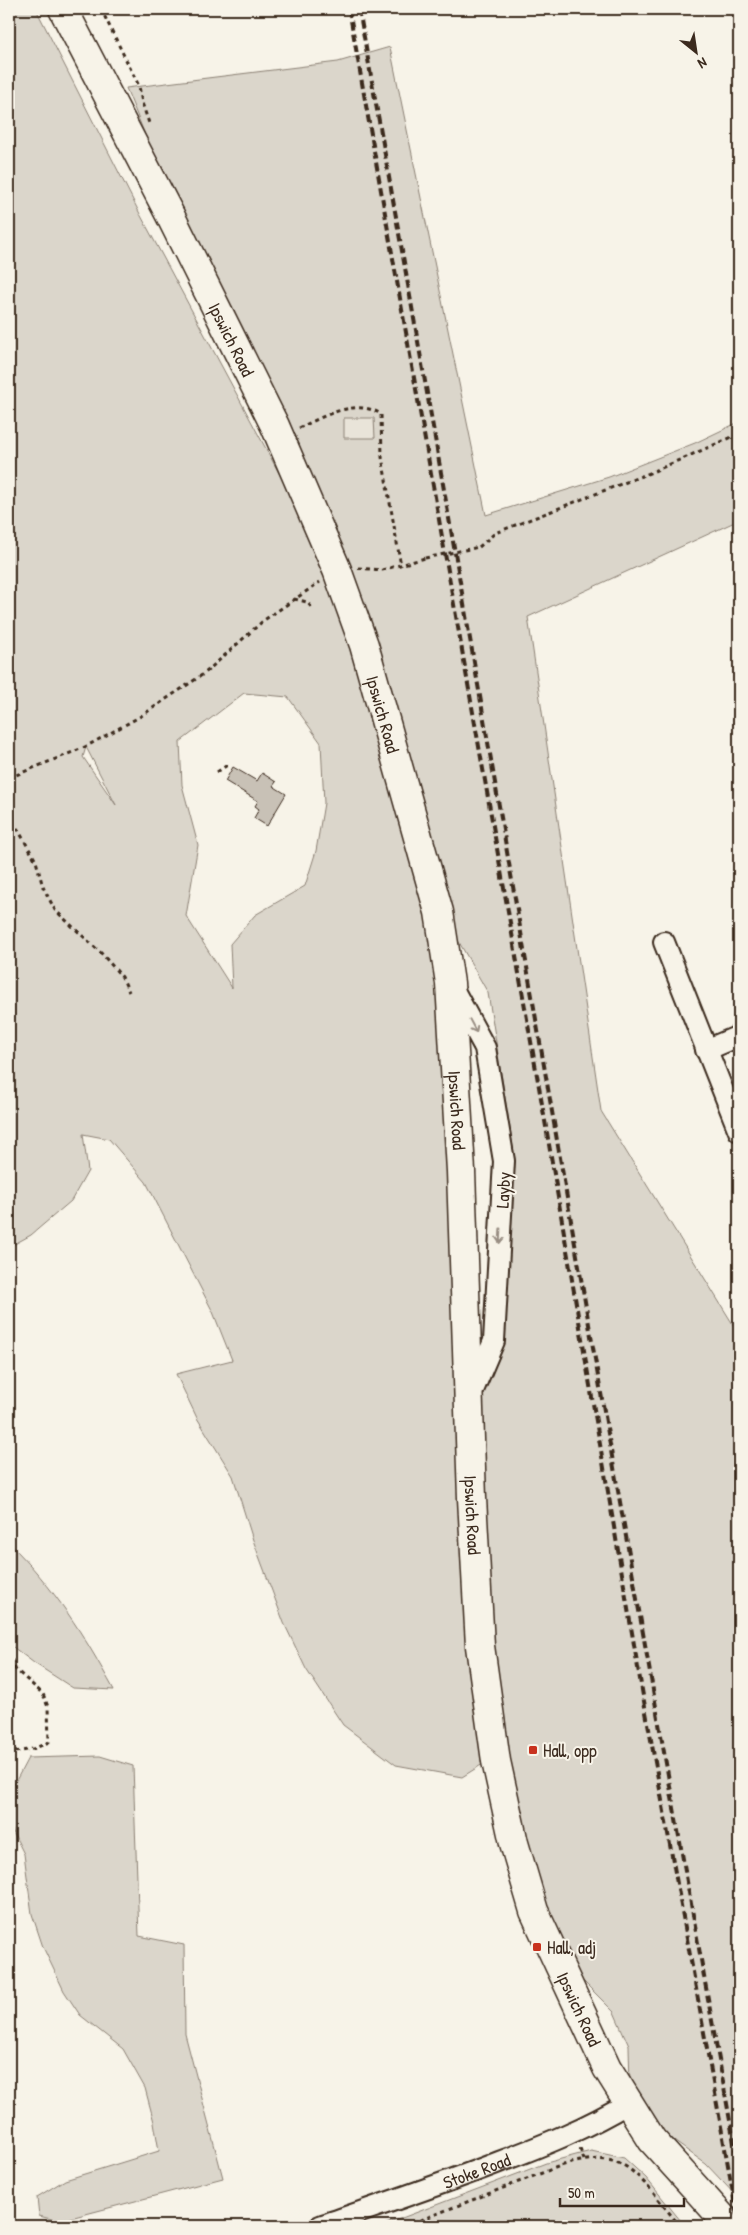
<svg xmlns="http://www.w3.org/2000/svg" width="748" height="2235" viewBox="0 0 748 2235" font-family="'Patrick Hand',sans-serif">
  <rect width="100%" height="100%" fill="#f7f3e8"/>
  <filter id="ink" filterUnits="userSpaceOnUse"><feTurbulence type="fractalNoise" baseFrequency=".02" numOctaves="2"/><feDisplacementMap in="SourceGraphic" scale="10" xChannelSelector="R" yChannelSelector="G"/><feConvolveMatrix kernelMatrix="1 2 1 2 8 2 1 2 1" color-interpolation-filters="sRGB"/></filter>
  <g filter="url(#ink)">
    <rect fill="#e9e4d9" x="344" y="418" width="31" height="20"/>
    <g fill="#dbd6cb" stroke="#8b8074" fill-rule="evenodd">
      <path d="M9,9H36L140,214L294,501L334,587L435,934L486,1762L462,1777L396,1765L343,1725L306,1669L284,1623L253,1540L233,1476L197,1418L176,1374L232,1360L213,1312L146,1182L109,1139L83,1134L88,1171L71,1201L31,1235L9,1247ZM244,693L288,697L321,743L324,803L316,851L305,886L255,915L230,944L232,988L186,916L198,845L182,785L180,742ZM86,747L116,805L83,757Z"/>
      <path d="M390,47L486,515L609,477L695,443L739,422V520L528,617L601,1111L739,1334V2199L706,2164L664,2134L630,2085L629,2046L614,2012L581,1979L567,1960L546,1905L526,1837L508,1755L492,1640L478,1400L504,1339L515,1159L488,993L451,928L292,441L295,437L150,147L126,88L338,62ZM344,418H374L375,438H344Z"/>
      <path d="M9,1543C54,1587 84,1635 114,1690L73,1688L34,1663L9,1644Z"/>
      <polygon points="100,1756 133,1766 139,1936 184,1945 185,2034 223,2178 59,2221 39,2216 37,2197 65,2180 159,2151 154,2122 145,2088 123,2049 80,2015 64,1991 43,1947 32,1914 24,1854 9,1824 9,1794 28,1758"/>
      <polygon points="591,2151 624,2158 646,2178 685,2226 381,2226 546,2163"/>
    </g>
    <polygon fill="#c8c1b6" stroke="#3b2a1e" points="233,767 257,781 262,773 276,782 273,786 286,794 267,826 254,818 259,809 255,806 258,801 225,781"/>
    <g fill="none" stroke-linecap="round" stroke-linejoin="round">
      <defs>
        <g id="minor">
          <polyline points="664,942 739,1131"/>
          <polyline points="452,987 485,1048 504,1161 494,1341 471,1395"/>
          <polyline points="706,1050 739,1036"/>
          <path id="s1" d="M320,2226C380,2205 440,2185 499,2162C544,2145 587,2128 628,2103"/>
        </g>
        <g id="highway">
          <path id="s2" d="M63,9L170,215L275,426L337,570L364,645L439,912L450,983L461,1171L472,1498L480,1646L496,1761L514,1843L534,1911L607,2068L652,2140L730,2226"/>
        </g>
      </defs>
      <use href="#minor" stroke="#3b2a1e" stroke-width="24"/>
      <use href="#highway" stroke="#3b2a1e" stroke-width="31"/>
      <g stroke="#3b2a1e" stroke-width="3" stroke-dasharray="4 4" stroke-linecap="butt">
        <polyline points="101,9 139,86 142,103 150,126"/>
        <path d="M299,428C324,416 355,398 381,414L382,457L401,566"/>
        <polyline points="479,547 495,533 652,472 739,434"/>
        <polyline points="358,568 382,570 425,558"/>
        <polyline points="294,599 307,602 312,608"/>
        <polyline points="217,772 229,764"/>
        <polyline points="9,778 85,747 141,716 205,673 264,620 320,582"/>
        <polyline points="9,814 36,861 43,887 55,910 102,954 122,977 129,992"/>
        <polyline points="9,1652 15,1669 43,1694 48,1707 49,1742 33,1749 9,1753"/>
        <polyline points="580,2149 584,2160"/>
        <path d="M405,2226L560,2166C578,2161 602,2155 621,2164C640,2172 666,2210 680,2226"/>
      </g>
      <use href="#minor" stroke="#f7f3e8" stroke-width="20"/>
      <use href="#highway" stroke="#f7f3e8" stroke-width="28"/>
      <g stroke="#3b2a1e" stroke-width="4" stroke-dasharray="8 4" stroke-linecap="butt">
        <polyline points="349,9 545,1121 638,1668 739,2226"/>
        <path d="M359,9C488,729 608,1451 739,2170"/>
      </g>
      <polyline stroke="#3b2a1e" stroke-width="3" stroke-dasharray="4 4" stroke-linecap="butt" points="425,558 479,547"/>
    </g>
    <defs><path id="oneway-shaft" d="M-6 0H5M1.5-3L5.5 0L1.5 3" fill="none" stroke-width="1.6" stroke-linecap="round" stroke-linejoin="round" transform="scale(1.25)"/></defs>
    <g stroke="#998e83">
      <use href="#oneway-shaft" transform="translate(473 1026) rotate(62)"/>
      <use href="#oneway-shaft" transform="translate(500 1236) rotate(93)"/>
    </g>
  </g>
  <g fill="#c8321e" stroke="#f7f3e8" stroke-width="2">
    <rect x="528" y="1745" width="10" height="10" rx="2.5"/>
    <rect x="532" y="1942" width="10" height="10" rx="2.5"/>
  </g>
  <g text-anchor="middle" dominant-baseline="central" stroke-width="4" stroke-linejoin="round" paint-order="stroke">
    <g font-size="18" fill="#3b2a1e" stroke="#f7f3e8">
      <text stroke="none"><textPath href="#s2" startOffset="371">Ipswich Road</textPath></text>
      <text stroke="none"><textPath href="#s2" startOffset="776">Ipswich Road</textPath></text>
      <text stroke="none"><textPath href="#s2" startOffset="1181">Ipswich Road</textPath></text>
      <text transform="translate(503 1190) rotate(-87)">Layby</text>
      <text stroke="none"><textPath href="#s2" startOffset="1586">Ipswich Road</textPath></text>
      <text stroke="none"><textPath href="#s2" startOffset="2096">Ipswich Road</textPath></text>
      <text stroke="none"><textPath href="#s1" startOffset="166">Stoke Road</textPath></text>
    </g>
    <g font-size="18" fill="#3b2a1e" stroke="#f7f3e8" text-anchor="start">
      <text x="543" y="1750">Hall, opp</text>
      <text x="547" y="1947">Hall, adj</text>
    </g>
  </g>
  <rect width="748" height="2235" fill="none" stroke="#f7f3e8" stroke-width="30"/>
  <rect x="15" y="15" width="718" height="2205" fill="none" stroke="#3b2a1e" stroke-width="2" filter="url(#ink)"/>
  <g transform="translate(696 52) rotate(150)" stroke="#f7f3e8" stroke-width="4" paint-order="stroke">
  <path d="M0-4L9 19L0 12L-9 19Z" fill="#3b2a1e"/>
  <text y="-8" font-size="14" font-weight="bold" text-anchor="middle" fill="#3b2a1e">N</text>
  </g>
  <path d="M560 2198v8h124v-8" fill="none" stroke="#3b2a1e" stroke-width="2.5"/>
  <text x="568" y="2198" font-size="15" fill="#3b2a1e" stroke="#f7f3e8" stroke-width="4" paint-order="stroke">50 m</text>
</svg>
